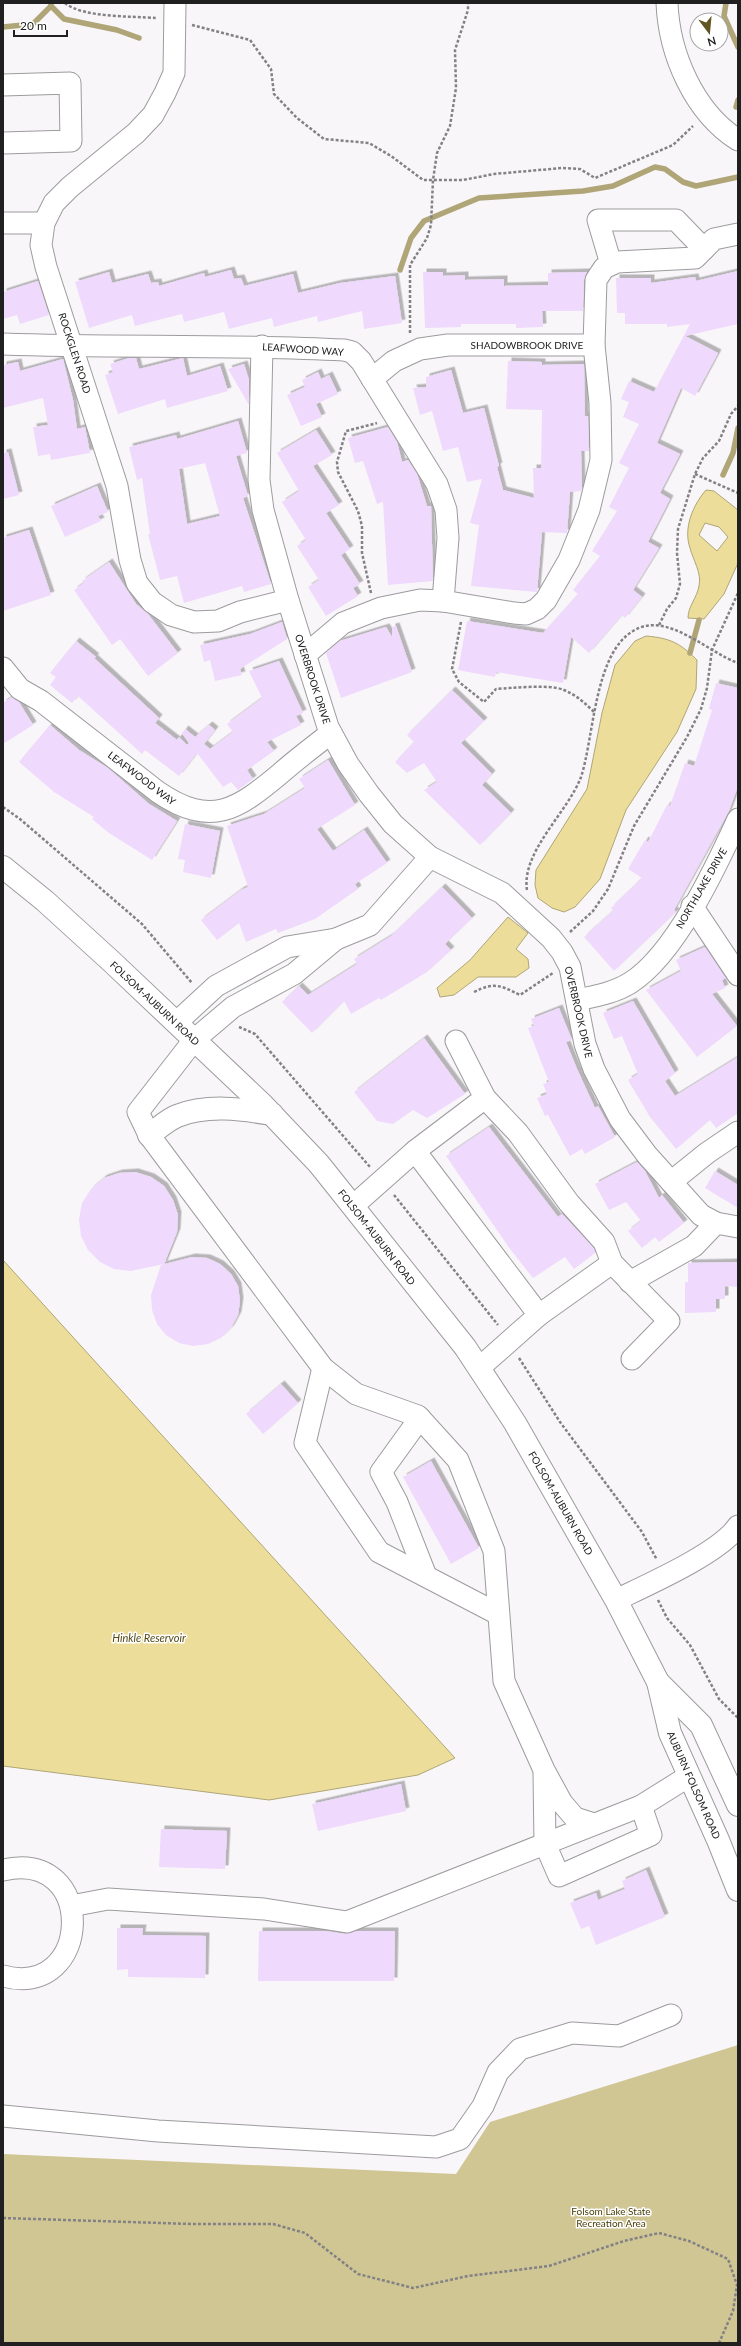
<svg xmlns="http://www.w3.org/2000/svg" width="741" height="2346" viewBox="0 0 741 2346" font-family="Lato,sans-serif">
  <defs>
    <filter id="shadow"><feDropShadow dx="3.5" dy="-3.5" stdDeviation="0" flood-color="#0004"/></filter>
  </defs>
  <rect width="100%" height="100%" fill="#f9f6fa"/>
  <polygon fill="#d0c694" points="738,2045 738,2343 3,2343 3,2154 456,2174 490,2122"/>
  <g fill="#ecde9a" stroke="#afa576" fill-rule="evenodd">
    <path d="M706,490L714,491L738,510V563L724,594L704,619L688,618C688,606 697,598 699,586C702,573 693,560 690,548C683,528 693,505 706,490ZM705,523L719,527L728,537L717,551L699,535Z"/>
    <path d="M646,636C670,638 680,643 697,660L696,689L677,732L626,810L600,879L575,907L564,912L552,908L538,898L535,885L536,870L587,789L602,713L615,665L635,641Z"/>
    <polygon points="508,917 528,933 516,949 528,959 529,968 516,977 478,977 454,995 440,997 437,988 470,960"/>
    <polygon points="3,1260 455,1758 418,1775 269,1800 3,1766"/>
  </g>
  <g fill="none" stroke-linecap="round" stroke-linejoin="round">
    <g stroke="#afa576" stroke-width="5.5">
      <polyline points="726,3 724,16 738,47"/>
      <polyline points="51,6 64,19 117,30 139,38"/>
      <polyline points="3,27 33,24 51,6 51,3"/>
      <polyline points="738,100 736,107 738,107"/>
      <polyline points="400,270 411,238 424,221 479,198 583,191 613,186 655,167 665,169 683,182 696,186 738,177"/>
      <polyline points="723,475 733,453 738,428"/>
      <polyline points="690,653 699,620"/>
    </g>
  </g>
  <g fill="#efd9fc" fill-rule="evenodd" filter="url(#shadow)">
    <polygon points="231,270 234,279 241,278 244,286 293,274 298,293 340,283 395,276 402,323 364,329 362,311 318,322 317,316 274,327 272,318 229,329 224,312 184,322 182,314 135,326 132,315 89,328 75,282 109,272 112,283 148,274 151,283 158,282 159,286 204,273 205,277"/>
    <polygon points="738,271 738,324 685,336 718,353 695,396 681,388 657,443 680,454 660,493 670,499 648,542 659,548 633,590 642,597 625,618 622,615 589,653 571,637 563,683 496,672 495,677 458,670 467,621 543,633 578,594 573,590 600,556 592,551 617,511 609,507 629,468 619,463 639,424 623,417 629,402 621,399 629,381 654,392 690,324 667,327 667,324 625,324 625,313 617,313 616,278 651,278 651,283 695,277 696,281"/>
    <polygon points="423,272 443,272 443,276 465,275 465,280 504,279 504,286 548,285 548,273 587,272 584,280 583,311 542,311 543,327 516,328 516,324 461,324 461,327 425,328"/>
    <polygon points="38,281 49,315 20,324 17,315 3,319 3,292"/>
    <polygon points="129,358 136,358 139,369 183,358 187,376 220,366 228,391 167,408 165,399 118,414 105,375 113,372 110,364"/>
    <polygon points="63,359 73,400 77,429 85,427 90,453 51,460 50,454 38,456 33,427 48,425 43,398 3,408 3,365 18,362 20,371"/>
    <polygon points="508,361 542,362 542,365 584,364 585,416 588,416 589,451 581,451 582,488 581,491 570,492 567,533 542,532 537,592 471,586 479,525 470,523 482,479 467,482 458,447 443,451 432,411 420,415 413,388 426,387 426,377 451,370 463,413 484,408 499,466 497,467 503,490 534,498 533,468 541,468 542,410 506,409"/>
    <polygon points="244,364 249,380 249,405 228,369"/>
    <polygon points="318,372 321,379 329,375 338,394 316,404 322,417 301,426 287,395 305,387 302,380"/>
    <path d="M238,421L247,453L236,456L248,496L243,498L271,584L244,592L242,586L184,603L177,576L160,580L148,534H150L142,478L137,480L129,447L176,435L177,439ZM205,463L220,516L187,524L179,469Z"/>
    <polygon points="388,427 397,442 402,462 408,460 417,474 427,506 431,506 433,581 388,585 383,502 377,504 363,461 355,463 348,438"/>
    <polygon points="316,430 332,455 313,466 339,505 326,513 350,549 341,555 360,584 353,588 358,596 326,616 308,587 319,580 297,546 306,540 282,502 299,491 277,453"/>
    <polygon points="8,452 19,495 3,499 3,453"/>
    <polygon points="97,486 108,512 98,516 101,521 65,537 51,506"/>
    <polygon points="29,530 51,595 3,611 3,538"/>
    <polygon points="109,562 136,604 148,614 178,653 148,676 120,639 112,645 74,590 84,583 82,581"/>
    <polygon points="282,622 287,639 240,669 242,675 215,681 210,660 204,662 200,645 250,634"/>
    <polygon points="396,626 412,672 341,698 326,653 340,641 386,627 392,637 392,627"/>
    <polygon points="76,641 96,657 94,658 159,718 155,723 177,740 179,737 187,745 189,743 182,733 185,729 195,737 209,725 215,730 204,744 210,749 233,732 227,724 262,698 249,671 279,661 303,713 296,716 301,725 267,742 274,751 247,770 253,779 238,790 231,782 223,787 197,753 179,776 145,750 142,754 78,696 72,703 50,685 56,677 50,673"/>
    <polygon points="716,683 738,688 738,786 729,811 674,910 676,912 614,971 584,937 613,911 611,908 642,878 628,869 645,840 648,842 667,805 670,806 685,763 694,766 712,710 709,709"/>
    <polygon points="452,690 484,721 461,743 492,774 482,785 511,813 480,845 424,790 437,782 424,763 407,773 395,762 414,742 407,735"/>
    <polygon points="12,697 19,702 33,725 3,744 3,703"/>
    <polygon points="50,725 79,750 108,768 149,804 177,821 152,860 109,833 92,819 94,817 54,792 19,762"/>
    <polygon points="328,760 355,805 317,829 333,851 364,830 387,863 355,884 358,889 315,919 278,933 276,929 246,942 239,923 217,940 201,920 241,890 248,887 227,826 264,814 305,788 299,779"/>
    <polygon points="185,824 220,831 211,878 183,872 185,860 178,859"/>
    <polygon points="442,887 472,918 445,944 451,950 427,972 381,1000 379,998 351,1014 344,1001 312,1033 282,1002 299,986 308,995 357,964 354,959 391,936"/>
    <polygon points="705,947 726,978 722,980 725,988 712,994 737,1026 697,1057 646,990 681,971 676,960"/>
    <polygon points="633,1001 675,1073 665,1081 675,1096 738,1057 738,1113 716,1128 710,1120 676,1149 650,1117 628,1080 638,1074 622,1036 614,1039 603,1013"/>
    <polygon points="559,1008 572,1040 566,1042 577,1069 595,1108 598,1106 615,1137 585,1154 582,1149 570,1156 548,1115 545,1116 537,1098 547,1094 543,1084 549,1082 528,1028 534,1026 531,1019"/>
    <polygon points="424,1038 465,1094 427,1118 413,1110 393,1124 377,1121 354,1092"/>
    <polygon points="489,1127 558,1217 562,1214 594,1248 595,1253 574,1269 565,1257 533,1278 510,1249 446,1156"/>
    <polygon points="637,1162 645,1171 659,1198 662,1195 684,1223 659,1242 655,1237 642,1248 628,1231 641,1221 626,1202 609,1210 595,1184"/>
    <polygon points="715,1171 738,1185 738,1208 705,1188"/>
    <polygon points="135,1172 151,1177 164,1186 173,1200 178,1215 177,1232 164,1264 131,1271 114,1269 100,1262 88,1250 81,1236 79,1219 82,1203 91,1189 104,1178 119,1173"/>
    <polygon points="192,1257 207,1258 220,1264 231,1274 238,1286 240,1301 238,1315 231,1328 221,1338 208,1344 193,1346 179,1343 166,1335 157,1324 152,1310 151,1295 161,1265"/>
    <polygon points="738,1262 738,1287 725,1286 725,1299 716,1299 716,1312 685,1313 685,1282 688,1282 688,1263"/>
    <polygon points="281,1384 298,1403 263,1434 246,1414"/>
    <polygon points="431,1461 479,1548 451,1564 403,1477"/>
    <polygon points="401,1784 406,1811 318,1831 312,1804"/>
    <polygon points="161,1829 227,1831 225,1869 159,1867"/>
    <polygon points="646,1870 665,1917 596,1945 589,1926 581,1929 570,1903 596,1893 598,1900 625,1889 622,1881"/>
    <polygon points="117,1928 143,1928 142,1935 206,1936 205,1978 128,1977 128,1969 117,1970"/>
    <polygon points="259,1931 326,1931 345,1934 357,1931 395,1931 394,1981 258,1981"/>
  </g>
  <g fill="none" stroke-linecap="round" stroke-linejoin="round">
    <defs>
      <g id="minor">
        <polyline points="175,3 174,73 165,93 153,115 136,133 70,187 54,203 44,223 41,245 46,267 117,486 130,560 137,583 152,602 171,615 194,622 218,621 240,612 288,600"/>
        <path d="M667,3C669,54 694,112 738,140"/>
        <polyline points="3,85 70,83 71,141 3,143"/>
        <polyline points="3,223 44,223"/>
        <polyline points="611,264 598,220 676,220 704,249"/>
        <path d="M3,344C117,348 230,344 344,350L352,352L361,361L437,484L446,510L448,538L443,601"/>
        <polyline points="262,346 259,480 263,510 288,600 328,727 348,764 369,794 393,824 430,857 502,893 551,938 562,952 570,967 585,1044 594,1069 620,1119 647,1155 701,1215 716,1223 738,1227"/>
        <polyline points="372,379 394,361 420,349 448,345 594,345"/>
        <polyline points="305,655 343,623 381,608 420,600 443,601 514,613 526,614 537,609 546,600 569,560 589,510 601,460 600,403 594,345 596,280 604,268 617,262 695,258 714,239 738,234"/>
        <path d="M3,668L20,689L41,701L158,792C211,828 237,810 281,773C297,759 314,746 331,733"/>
        <polyline points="692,906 738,975"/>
        <polyline points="336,939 294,974 233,1007 194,1040 138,1112 149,1135 323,1368 356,1394 418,1416 458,1460 494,1551 504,1681 544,1770 562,1803 575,1818 594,1824"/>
        <path d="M577,1000C595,996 614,993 630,983C675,955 716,867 738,819"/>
        <polyline points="177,1022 216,986 287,947 336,939 370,925 430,857"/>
        <polyline points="485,1098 518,1133 569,1203 604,1242 612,1263 669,1321 632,1359"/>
        <polyline points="415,1151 485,1098 456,1041"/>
        <polyline points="671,1182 707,1153 738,1132"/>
        <polyline points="353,1206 415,1151 539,1315"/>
        <polyline points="630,1282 694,1246 716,1223"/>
        <polyline points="323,1368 305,1443 379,1552 498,1614"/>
        <polyline points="479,1368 539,1315 612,1263"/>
        <polyline points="420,1418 381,1472 397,1502 426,1576"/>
        <path d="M616,1600C647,1585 720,1553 738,1526"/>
        <polyline points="544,1773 545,1844 559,1876 651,1835 641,1806"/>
        <path d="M3,1870C98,1848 93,2000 3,1976"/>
        <polyline points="71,1906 108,1899 264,1909 347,1922 641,1806 689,1776"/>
        <polyline points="3,2116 158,2131 436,2147 460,2139 483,2106 498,2072 520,2049 572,2033 619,2036 671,2015"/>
      </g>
      <g id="major">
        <polyline points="3,867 45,901 112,962 263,1105 319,1164 465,1347 515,1423 616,1600 658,1682 670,1733 718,1840 738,1890"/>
        <path d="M149,1135C158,1129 167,1120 177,1116C207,1104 242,1109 272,1114"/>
        <polyline points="658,1682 701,1725 738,1805"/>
      </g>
    </defs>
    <use href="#minor" stroke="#9d9b9e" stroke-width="23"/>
    <use href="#major" stroke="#9d9b9e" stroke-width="24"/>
    <g stroke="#838184" stroke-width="2.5" stroke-dasharray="3 2" stroke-linecap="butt">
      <path d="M65,3C83,18 132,16 156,18"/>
      <polyline points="192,25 250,40 271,69 274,94 297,118 324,139 369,143 391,156 423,180 463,180 494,174 562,168 580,169 595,178 673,145 693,126"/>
      <polyline points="410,333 410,265 427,238 431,225 433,180 437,153 450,126 456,88 455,50 468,10 468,3"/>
      <polyline points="695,474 738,493"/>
      <polyline points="371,593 362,553 362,526 358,511 338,472 337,462 346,431 377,423"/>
      <path d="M461,622L452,669L459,682L484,702L496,689C512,688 550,684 564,690C576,695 585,703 594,712"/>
      <polyline points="659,625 667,609 676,598 680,584 677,553 678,529 695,474 703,458 719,441 731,414 738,406"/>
      <polyline points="3,807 20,819 142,924 192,983"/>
      <path d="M527,890C521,852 568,812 581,777C594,738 594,654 633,631C666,610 707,652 738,663"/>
      <polyline points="570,932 593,911 608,889 634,826 687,737 701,709 707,688 712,650 738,593"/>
      <path d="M474,992C494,982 500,985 520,995L553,973"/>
      <polyline points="239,1027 255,1034 370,1167"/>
      <polyline points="394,1195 498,1325"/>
      <polyline points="519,1358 560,1422 642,1532 657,1560"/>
      <polyline points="658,1600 667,1618 690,1645 719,1699 738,1718"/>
      <polyline points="3,2218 192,2224 273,2224 305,2233 358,2274 413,2288 468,2276 549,2266 624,2241 659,2233 689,2241 728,2259 737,2285 733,2311 719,2343"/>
    </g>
    <use href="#minor" stroke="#fff" stroke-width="21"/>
    <use href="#major" stroke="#fff" stroke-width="22"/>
  </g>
  <g text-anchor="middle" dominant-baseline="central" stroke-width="3" stroke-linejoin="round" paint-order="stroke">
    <g font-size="10" fill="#212021" stroke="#fff">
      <text x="527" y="345">SHADOWBROOK DRIVE</text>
      <text transform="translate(303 349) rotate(4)">LEAFWOOD WAY</text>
      <text transform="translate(75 353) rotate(72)">ROCKGLEN ROAD</text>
      <text transform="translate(313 679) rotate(72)">OVERBROOK DRIVE</text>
      <text transform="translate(142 778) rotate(37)">LEAFWOOD WAY</text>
      <text transform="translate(701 888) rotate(-60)">NORTHLAKE DRIVE</text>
      <text transform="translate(155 1003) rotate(43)">FOLSOM-AUBURN ROAD</text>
      <text transform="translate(579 1012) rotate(77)">OVERBROOK DRIVE</text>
      <text transform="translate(377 1237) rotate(52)">FOLSOM-AUBURN ROAD</text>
      <text transform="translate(561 1503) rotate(60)">FOLSOM-AUBURN ROAD</text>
      <text transform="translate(694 1785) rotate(66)">AUBURN FOLSOM ROAD</text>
    </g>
    <g font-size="10" fill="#493f08" stroke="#fff">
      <text x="611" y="2211">Folsom Lake State<tspan x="611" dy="12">Recreation Area</tspan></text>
    </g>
    <g font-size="11" font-style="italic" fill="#534915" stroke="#fff">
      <text x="149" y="1637">Hinkle Reservoir</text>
    </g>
  </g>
  <rect width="741" height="2346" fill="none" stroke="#212021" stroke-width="8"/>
  <g transform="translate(709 32) rotate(164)"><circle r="19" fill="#ffffff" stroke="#a6a6a6"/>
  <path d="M0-3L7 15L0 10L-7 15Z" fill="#615623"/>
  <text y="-6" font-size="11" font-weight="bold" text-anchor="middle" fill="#212021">N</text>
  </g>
  <path d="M14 30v6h53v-6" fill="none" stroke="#212021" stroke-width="2"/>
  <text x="20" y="30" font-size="12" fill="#212021" stroke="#ffffff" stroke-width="3" paint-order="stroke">20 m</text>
</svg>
